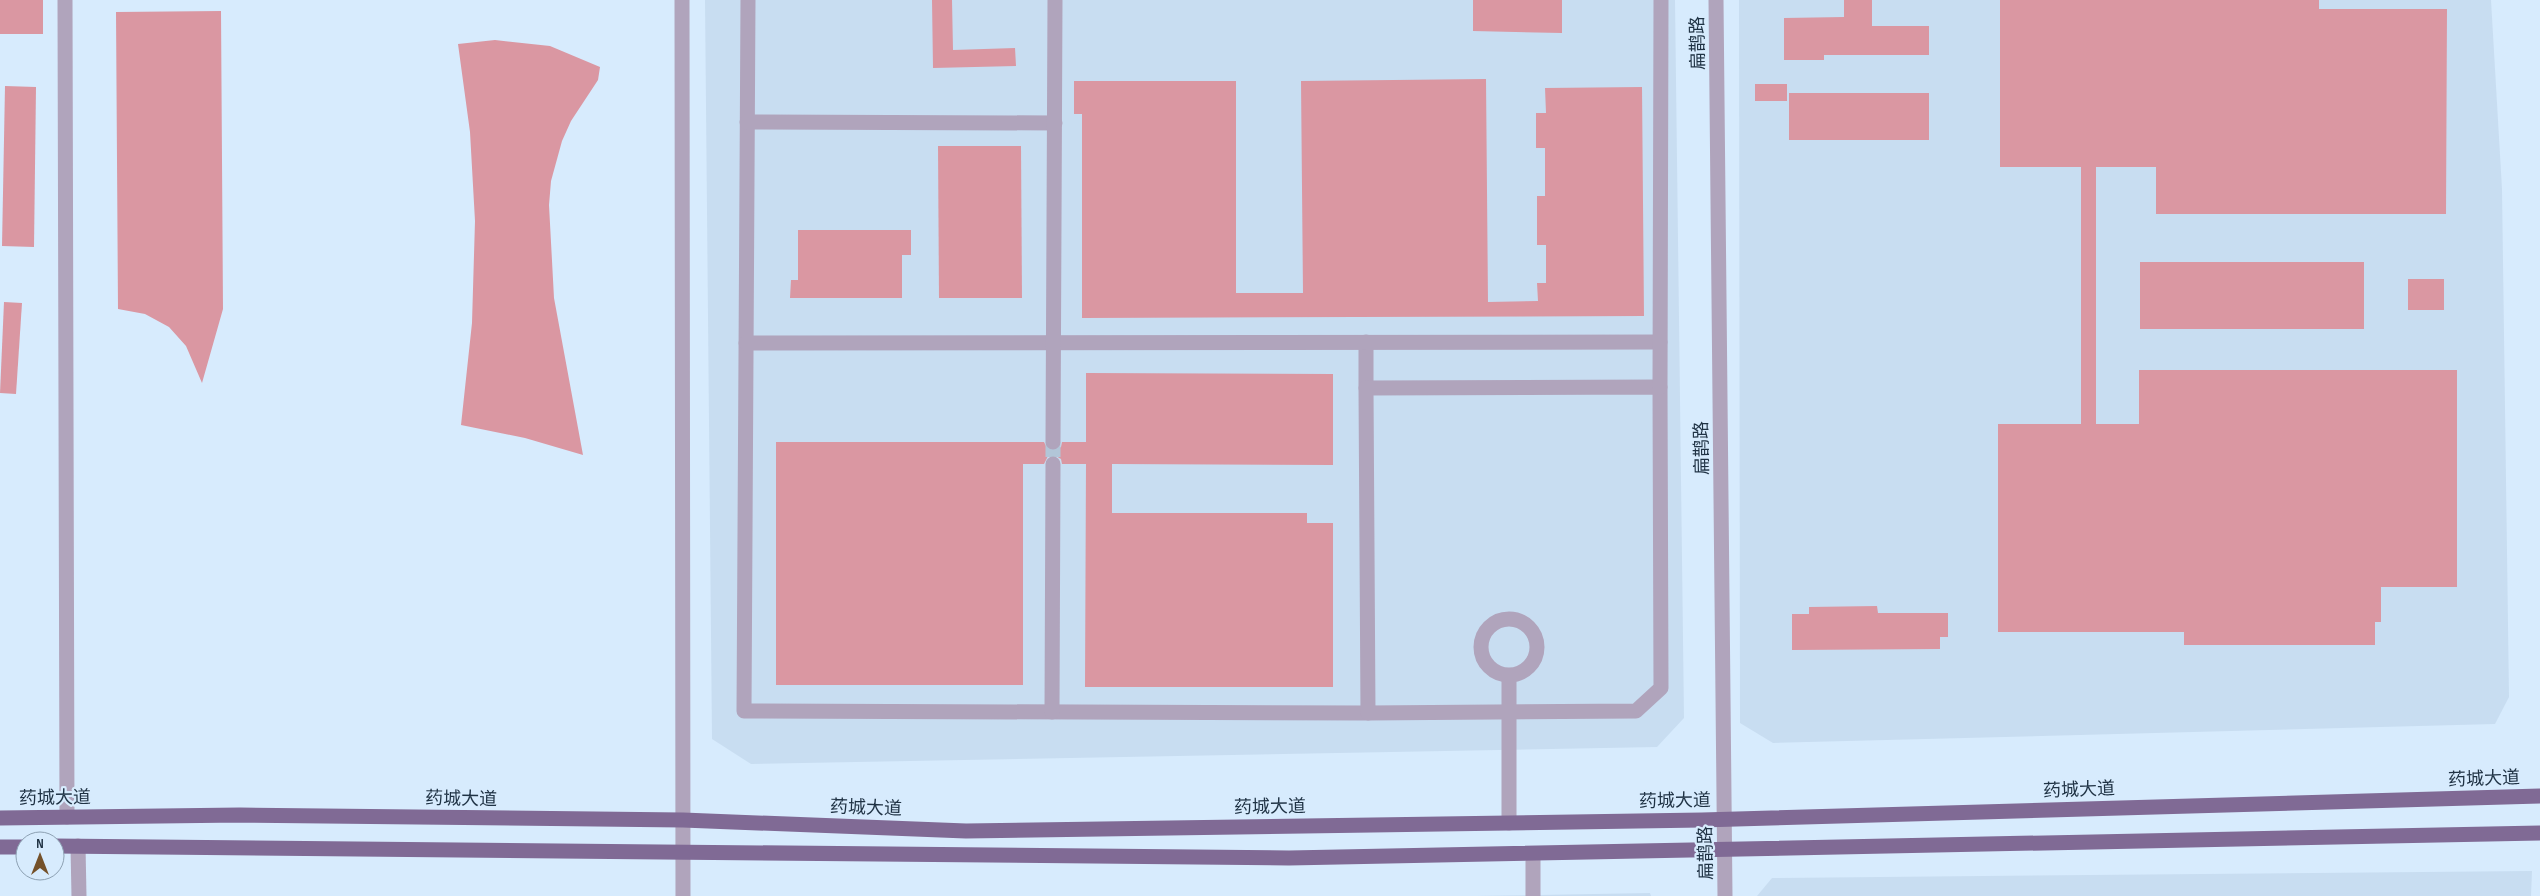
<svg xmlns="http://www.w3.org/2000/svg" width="2540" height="896" viewBox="0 0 2540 896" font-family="'Sofia Sans Condensed','Noto Sans SC',sans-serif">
  <rect width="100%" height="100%" fill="#d7ebfd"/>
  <g fill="#c8ddf1">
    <polygon points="705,0 1675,0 1684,718 1657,747 751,764 712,739"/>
    <polygon points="1739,0 2491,0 2502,189 2509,697 2495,724 1773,743 1740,723"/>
    <polygon points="2532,871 2531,896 1757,896 1772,878"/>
    <polygon points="1650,893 1651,896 1476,896"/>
  </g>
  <g fill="#da97a2">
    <rect x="0" y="0" width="43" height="34"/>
    <polygon points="932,0 952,0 953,50 1015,48 1016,66 933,68"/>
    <polygon points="1473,0 1562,0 1562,33 1473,31"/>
    <polygon points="1844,0 1872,0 1872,26 1929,26 1929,55 1824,55 1824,60 1784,60 1784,18 1844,17"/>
    <polygon points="2000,0 2319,0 2319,9 2447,9 2446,214 2156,214 2156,167 2096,167 2096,424 2139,424 2139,370 2457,370 2457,587 2381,587 2381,622 2375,622 2375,645 2184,645 2184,632 1998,632 1998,424 2081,424 2081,167 2000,167"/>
    <polygon points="221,11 223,309 202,383 186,346 169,327 145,314 118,309 116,12"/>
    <polygon points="495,40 550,46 600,67 598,80 571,121 562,141 551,181 549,205 554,298 583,455 525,438 461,425 472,323 475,221 470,132 458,44"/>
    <polygon points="1486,79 1488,302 1538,301 1537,283 1546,283 1546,245 1537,245 1537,196 1545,196 1545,148 1536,148 1536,113 1546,113 1545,88 1642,87 1644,316 1082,318 1082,114 1074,114 1074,81 1236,81 1236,293 1303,293 1301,81"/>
    <rect x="1755" y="84" width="32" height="17"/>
    <polygon points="5,86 36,87 34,247 2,246"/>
    <rect x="1789" y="93" width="140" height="47"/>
    <polygon points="938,146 1021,146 1022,298 939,298"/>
    <polygon points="798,230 911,230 911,255 902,255 902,298 790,298 791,280 798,280"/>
    <rect x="2140" y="262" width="224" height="67"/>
    <rect x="2408" y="279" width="36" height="31"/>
    <polygon points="4,302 22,303 16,394 0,393"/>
    <polygon points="1086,373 1333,374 1333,465 1112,464 1112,513 1307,513 1307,523 1333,523 1333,687 1085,687 1086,464 1062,464 1061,459 1054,455 1048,456 1044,464 1023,464 1023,685 776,685 776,442 1044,442 1048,450 1053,451 1061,447 1062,442 1086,442"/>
    <polygon points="1877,606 1878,613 1948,613 1948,637 1940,637 1940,649 1792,650 1792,614 1809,614 1809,607"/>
  </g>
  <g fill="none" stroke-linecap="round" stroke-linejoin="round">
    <polyline stroke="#b2c6d8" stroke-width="15" stroke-dasharray="15 8" stroke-linecap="butt" points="1053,442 1053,464"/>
    <g stroke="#b0a4bc" stroke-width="15">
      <polyline points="65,0 67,817"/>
      <polyline points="682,0 683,896"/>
      <polyline points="748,0 744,711 1368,713"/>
      <polyline points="1716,0 1725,896"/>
      <polyline points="747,122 1055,123"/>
      <polyline points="1366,342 1366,388"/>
      <polyline points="746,343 1660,342"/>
      <polygon points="1660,387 1661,688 1636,711 1368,713 1366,388"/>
      <polyline points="1660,387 1661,0"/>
      <polyline points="1053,442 1055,0"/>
      <circle cx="1509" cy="647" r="28"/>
      <polyline points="1509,676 1509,823"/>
      <polyline points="1052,712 1053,464"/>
      <polyline points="78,846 79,896"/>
      <polyline points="1533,854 1533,896"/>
    </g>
    <g stroke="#806a95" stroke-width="15">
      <polyline points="0,818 240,815 683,820 966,831 1702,820 2540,796"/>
      <polyline points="55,846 1289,858 2540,833"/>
      <polyline points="0,847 25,847"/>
    </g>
  </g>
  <g text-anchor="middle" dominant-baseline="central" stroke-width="4.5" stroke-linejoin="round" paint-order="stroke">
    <g font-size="18" fill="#1f3244" stroke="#d7ebfd">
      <text transform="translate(1698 43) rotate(-91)">扁鹊路</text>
      <text transform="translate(1702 448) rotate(-91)">扁鹊路</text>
      <text transform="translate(2484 779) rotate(-2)">药城大道</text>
      <text transform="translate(2079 790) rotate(-2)">药城大道</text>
      <text transform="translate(55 798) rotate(-1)">药城大道</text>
      <text transform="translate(461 799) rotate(1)">药城大道</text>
      <text transform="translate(1675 801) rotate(-1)">药城大道</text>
      <text transform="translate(1270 807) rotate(-1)">药城大道</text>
      <text transform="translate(866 808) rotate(2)">药城大道</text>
      <text transform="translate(1706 853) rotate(-91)">扁鹊路</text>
    </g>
  </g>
  <g transform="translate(40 856)"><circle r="24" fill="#d7ebfd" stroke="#8da1b3"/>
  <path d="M0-4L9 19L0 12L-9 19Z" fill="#74512a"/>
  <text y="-8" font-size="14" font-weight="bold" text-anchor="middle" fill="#1f3244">N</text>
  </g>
</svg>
